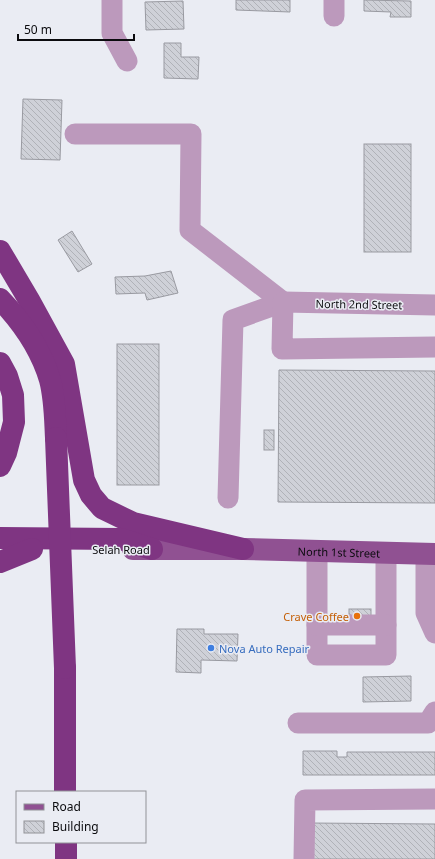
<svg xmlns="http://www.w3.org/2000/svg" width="435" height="859" viewBox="0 0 435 859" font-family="'Noto Sans',sans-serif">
  <defs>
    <pattern id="building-back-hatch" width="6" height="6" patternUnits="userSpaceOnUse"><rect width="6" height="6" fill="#cfd1d8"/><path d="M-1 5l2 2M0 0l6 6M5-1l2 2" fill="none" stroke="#b0b2b8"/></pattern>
  </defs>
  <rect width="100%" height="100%" fill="#eaecf3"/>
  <g fill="url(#building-back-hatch)" stroke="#999aa1">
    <polygon points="236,0 290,0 290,12 236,10"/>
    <polygon points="364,0 411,1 411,17 390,17 391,12 364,11"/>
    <polygon points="183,1 184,29 146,30 145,2"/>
    <polygon points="164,43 181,43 181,57 199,57 198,79 164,78"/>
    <polygon points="23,99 62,100 60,160 21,159"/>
    <rect x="364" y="144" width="47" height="108"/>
    <polygon points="72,231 92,264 78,272 58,240"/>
    <polygon points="171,271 178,293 147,300 145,293 116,294 115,277 145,276"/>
    <rect x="117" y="344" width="42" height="141"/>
    <polygon points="279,370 435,371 435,503 278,502"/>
    <rect x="264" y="430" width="10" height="20"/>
    <rect x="349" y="609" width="22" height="10"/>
    <polygon points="177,629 204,629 204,634 238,634 237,661 201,660 201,673 176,672"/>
    <polygon points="411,676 411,701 363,702 363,677"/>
    <polygon points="303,751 337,751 337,757 347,757 347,752 435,752 435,775 303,775"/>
    <polygon points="310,823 435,824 435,859 309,859"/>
  </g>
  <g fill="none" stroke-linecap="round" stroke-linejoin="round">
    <g stroke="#bc99bc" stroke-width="21">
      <polyline points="112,0 112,33 127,61"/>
      <polyline points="334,0 334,16"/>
      <polyline points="75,134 191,134 190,230 283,302 233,320 228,498"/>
      <polyline points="435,305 283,302 282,349 435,347"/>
      <polyline points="317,551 317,655 386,655 386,553"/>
      <polyline points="426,554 426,613 435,633"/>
      <polyline points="317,625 386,625"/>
      <polyline points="298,723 428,723 435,712"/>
      <polyline points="304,859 305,800 435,799"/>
    </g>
    <path stroke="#905192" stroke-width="22" id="s1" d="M133,549H243L435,554"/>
    <g stroke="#7f3582" stroke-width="22">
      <polyline points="0,251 29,300 64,364 84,480 91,495 102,508 133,523 243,549"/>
      <path d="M0,299C22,322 41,349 50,380C55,399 55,419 56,438"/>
      <polyline points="0,363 7,376 13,395 14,422 6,453 0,466"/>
      <polyline points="0,538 121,539 152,549"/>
      <polyline points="0,562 32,549"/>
      <polyline points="65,668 65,792"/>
      <polyline points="66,842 66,859"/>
    </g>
    <polyline stroke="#7f3582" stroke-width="22" points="56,438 65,668"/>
  </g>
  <circle fill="#e8710a" stroke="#eaecf3" stroke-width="1.5" cx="357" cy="616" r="4"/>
  <circle fill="#3f7fe0" stroke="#eaecf3" stroke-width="1.5" cx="211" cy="648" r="4"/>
  <g text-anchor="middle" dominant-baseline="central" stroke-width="3" stroke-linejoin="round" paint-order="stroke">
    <g font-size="11" fill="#0b0b0e" stroke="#eaecf3">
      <text transform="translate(359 304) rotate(1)">North 2nd Street</text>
      <text x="121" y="549">Selah Road</text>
      <text stroke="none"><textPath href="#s1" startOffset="206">North 1st Street</textPath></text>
    </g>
    <g font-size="11" fill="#c56008" stroke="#eaecf3" text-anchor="end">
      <text x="349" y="616">Crave Coffee</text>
    </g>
    <g font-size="11" fill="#366cbe" stroke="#eaecf3" text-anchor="start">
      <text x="219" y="648">Nova Auto Repair</text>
    </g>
  </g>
  <rect x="16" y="791" width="130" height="52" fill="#eaecf3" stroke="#919297"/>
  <rect x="24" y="804" width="20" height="6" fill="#905192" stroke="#919297"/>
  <text x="52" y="811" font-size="12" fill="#0b0b0e">Road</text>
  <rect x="24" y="821" width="20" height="12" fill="url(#building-back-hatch)" stroke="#919297"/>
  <text x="52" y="831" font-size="12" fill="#0b0b0e">Building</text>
  <path d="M18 34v6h116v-6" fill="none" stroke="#0b0b0e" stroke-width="2"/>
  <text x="24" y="34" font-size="12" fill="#0b0b0e" stroke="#eaecf3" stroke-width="3" paint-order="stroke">50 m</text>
</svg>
